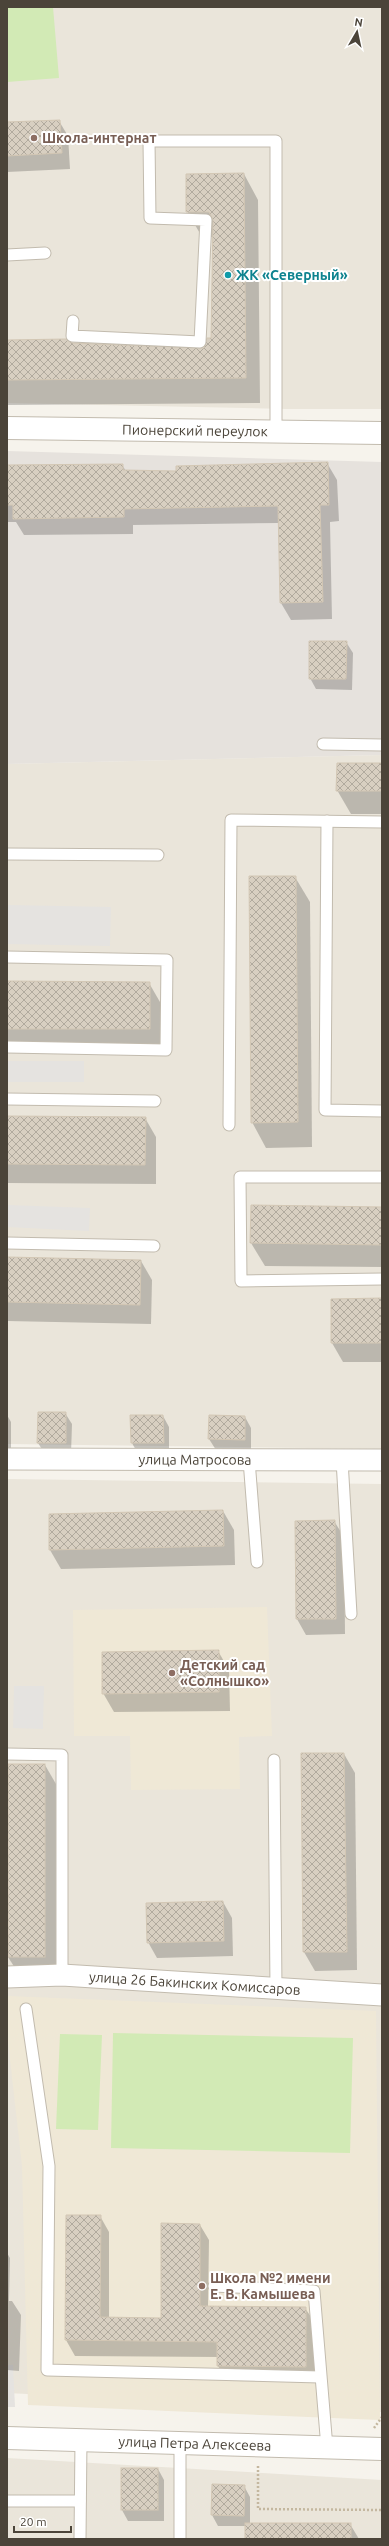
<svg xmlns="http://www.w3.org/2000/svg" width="389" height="2546" viewBox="0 0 389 2546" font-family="Ubuntu,sans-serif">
  <defs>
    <pattern id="building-cross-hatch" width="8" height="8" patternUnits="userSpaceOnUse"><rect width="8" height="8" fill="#d8cfc1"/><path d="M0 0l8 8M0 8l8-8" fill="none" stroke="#b1aa9e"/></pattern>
  </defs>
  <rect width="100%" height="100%" fill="#f6f3ec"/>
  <g fill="#eae5da">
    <polygon points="7,7 382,7 382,409 286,409 7,403"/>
    <polygon points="382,755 382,1449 7,1444 7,764"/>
    <polygon points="7,1479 382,1484 382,2412 7,2393"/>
    <polygon points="7,2458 382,2480 382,2539 7,2539"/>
  </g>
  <polygon fill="#e6e2dd" points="7,451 382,462 382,755 7,764"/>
  <g fill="#efe8d6">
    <polygon points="267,1607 272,1736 239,1737 240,1789 131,1790 130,1736 74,1736 73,1610"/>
    <polygon points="7,1996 376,2011 380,2420 28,2405 22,2166 7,2033"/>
  </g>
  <g fill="#d2eab5">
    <polygon points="7,7 53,7 59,78 7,82"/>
    <polygon points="113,2033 353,2038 350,2153 111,2148"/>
    <polygon points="60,2034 102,2035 98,2130 56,2129"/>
  </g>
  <g fill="#e5e3e0">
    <polygon points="7,905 111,907 110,946 7,944"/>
    <rect x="7" y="1061" width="77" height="21"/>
    <polygon points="7,1205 90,1208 89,1231 7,1227"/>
    <polygon points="14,1686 44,1686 43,1729 13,1728"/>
    <polygon points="7,2365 13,2365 15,2407 7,2407"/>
  </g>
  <g fill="#0003">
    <polygon points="59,121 68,136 70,169 7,172 7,123"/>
    <polygon points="244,174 258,200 260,403 7,405 7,290 8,341 204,349 212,339 214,237 202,237 187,211"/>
    <polygon points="327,463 337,480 339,521 330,522 332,619 291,620 281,603 279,523 133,525 133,534 24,535 16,522 7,522 7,466 122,465 126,471 177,472"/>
    <polygon points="346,642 353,653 352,690 316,689 310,678"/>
    <polygon points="382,764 382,814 351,814 337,790"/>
    <polygon points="295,877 310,902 312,1147 266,1148 252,1122"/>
    <polygon points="7,982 149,983 160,1002 160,1048 7,1048"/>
    <polygon points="7,1117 145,1118 156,1137 156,1184 7,1183"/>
    <polygon points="382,1208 382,1267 265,1266 251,1243"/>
    <polygon points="7,1258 141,1261 152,1280 151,1324 7,1321"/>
    <polygon points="382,1299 382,1362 343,1362 332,1343"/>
    <polygon points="65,1413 72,1424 71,1454 45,1454 38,1443"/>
    <polygon points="7,1415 11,1422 11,1453 7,1453"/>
    <polygon points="163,1416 169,1427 169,1454 138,1454 132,1443"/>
    <polygon points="245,1417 251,1428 251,1450 216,1450 209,1439"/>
    <polygon points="223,1511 234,1530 235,1565 61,1569 50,1550"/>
    <polygon points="334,1521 344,1537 345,1634 306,1635 297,1619"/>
    <polygon points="218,1651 229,1670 230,1711 114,1712 103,1693"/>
    <polygon points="344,1754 355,1773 357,1970 315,1971 304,1952"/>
    <polygon points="45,1765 56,1784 56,1976 20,1976 8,1957"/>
    <polygon points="223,1902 232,1918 233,1956 157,1958 148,1942"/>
    <polygon points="67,2216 100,2216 109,2232 109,2318 162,2319 200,2225 209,2240 208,2307 305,2308 315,2323 314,2382 227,2381 218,2366 218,2357 75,2356 66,2340"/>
    <polygon points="7,2253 10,2258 9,2301 12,2301 21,2315 19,2371 7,2370"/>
    <polygon points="158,2469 164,2480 164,2521 128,2521 122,2510"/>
    <polygon points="244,2486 250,2497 250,2524 350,2524 359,2539 246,2539 246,2526 218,2526 212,2515"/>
  </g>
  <g fill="url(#building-cross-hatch)" stroke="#d3c7b4">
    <polygon points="60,120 62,153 7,156 7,122"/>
    <polygon points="244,173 246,378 7,380 7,340 66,339 72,343 204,348 207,338 211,338 213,220 209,212 186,212 186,174"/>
    <polygon points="328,462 329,505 320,505 323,602 280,603 278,506 124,509 124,517 13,519 13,505 7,505 7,465 123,464 123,470 176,471 176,466"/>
    <polygon points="309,641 347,641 346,679 309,679"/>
    <polygon points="337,763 382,763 382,791 336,791"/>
    <polygon points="249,876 296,876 298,1122 251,1123"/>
    <polygon points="7,981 150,982 150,1029 7,1029"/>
    <polygon points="7,1116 146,1117 145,1165 7,1164"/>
    <polygon points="251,1205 382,1207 382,1245 250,1243"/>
    <polygon points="7,1257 141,1260 140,1305 7,1302"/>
    <polygon points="382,1298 382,1343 331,1343 331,1299"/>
    <polygon points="38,1412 66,1412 66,1443 37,1443"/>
    <polygon points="130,1415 163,1415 164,1443 131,1443"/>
    <polygon points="209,1415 245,1416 245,1440 208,1439"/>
    <polygon points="223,1510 224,1546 49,1550 49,1514"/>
    <polygon points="335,1520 336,1619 296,1619 295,1521"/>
    <polygon points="219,1650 219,1692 102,1694 102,1652"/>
    <polygon points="301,1753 344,1753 347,1952 303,1952"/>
    <rect x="8" y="1764" width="37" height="193"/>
    <polygon points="223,1901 224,1941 147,1943 146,1903"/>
    <polygon points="66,2215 101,2215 100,2317 161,2318 161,2223 200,2224 200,2306 306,2307 306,2367 217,2366 217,2342 65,2340"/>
    <rect x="121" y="2468" width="37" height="42"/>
    <polygon points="212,2484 245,2485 244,2516 211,2515"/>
    <rect x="245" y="2523" width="106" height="16"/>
  </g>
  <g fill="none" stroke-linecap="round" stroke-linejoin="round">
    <defs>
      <g id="service">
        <polyline points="7,255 45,253"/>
        <polyline points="73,321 72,336 200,342 206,220 150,218 149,141 276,141 276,431"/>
        <polyline points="323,744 382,745"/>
        <polyline points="327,821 325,1110 382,1111"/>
        <polyline points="7,854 158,855"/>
        <polyline points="7,957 167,960 166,1050 7,1047"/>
        <polyline points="7,1099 155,1101"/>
        <polyline points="229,1125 231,820 382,822"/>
        <polyline points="382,1177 240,1177 241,1281 382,1279"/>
        <polyline points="7,1243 154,1246"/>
        <polyline points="249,1460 257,1562"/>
        <polyline points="342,1460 351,1614"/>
        <polyline points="7,1754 62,1755 62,1975"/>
        <polyline points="274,1760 276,1989"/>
        <polyline points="26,2009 49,2166 47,2370 320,2377"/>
        <polyline points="214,2286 314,2291 327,2448"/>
        <polyline points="180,2444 180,2539"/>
        <polyline points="7,2501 80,2501"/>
        <polyline points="80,2539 81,2440"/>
      </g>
      <g id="minor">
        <path id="s1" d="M7,1459L382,1460"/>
        <path id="s2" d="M7,1977L62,1975L382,1995"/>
      </g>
      <g id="tertiary">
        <path id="s3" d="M7,428L382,433"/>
        <path id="s4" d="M7,2438L382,2449"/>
      </g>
    </defs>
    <use href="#service" stroke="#c2bbae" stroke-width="13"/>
    <use href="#minor" stroke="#c2bbae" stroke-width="23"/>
    <use href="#tertiary" stroke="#c2bbae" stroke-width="24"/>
    <g stroke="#c4b79f" stroke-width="2.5" stroke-dasharray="2 2" stroke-linecap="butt">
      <polyline points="374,2428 382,2417"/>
      <polyline points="258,2466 258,2509 382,2510"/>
    </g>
    <use href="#service" stroke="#fff" stroke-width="11"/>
    <use href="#minor" stroke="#fff" stroke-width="21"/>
    <use href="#tertiary" stroke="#fff" stroke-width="22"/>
  </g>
  <g fill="#8d6e63" stroke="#fff" stroke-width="1.5">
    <circle cx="34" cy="138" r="4"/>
    <circle cx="172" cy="1673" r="4"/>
    <circle cx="202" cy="2286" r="4"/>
  </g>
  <circle fill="#0f9aa8" stroke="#fff" stroke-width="1.5" cx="228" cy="275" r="4"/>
  <g text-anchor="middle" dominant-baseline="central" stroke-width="4" stroke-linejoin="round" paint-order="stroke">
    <g font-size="14" font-weight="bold" fill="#785e54" stroke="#fff" text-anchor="start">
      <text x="42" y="138">Школа-интернат</text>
      <text x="180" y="1665">Детский сад<tspan x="180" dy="16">«Солнышко»</tspan></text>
      <text x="210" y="2278">Школа №2 имени<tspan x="210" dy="16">Е. В. Камышева</tspan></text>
    </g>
    <g font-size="14" font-weight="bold" fill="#0d838f" stroke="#fff" text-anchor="start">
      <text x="236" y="275">ЖК «Северный»</text>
    </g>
    <g font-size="14" fill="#4b4439" stroke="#fff">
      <text stroke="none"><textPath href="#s3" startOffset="188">Пионерский переулок</textPath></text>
      <text stroke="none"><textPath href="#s1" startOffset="188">улица Матросова</textPath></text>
      <text stroke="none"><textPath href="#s2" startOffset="188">улица 26 Бакинских Комиссаров</textPath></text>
      <text stroke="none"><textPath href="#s4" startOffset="188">улица Петра Алексеева</textPath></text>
    </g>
  </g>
  <rect width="389" height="2546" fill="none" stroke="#4b4439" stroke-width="16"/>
  <g transform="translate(357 32) rotate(9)" stroke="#ffffff" stroke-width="3" paint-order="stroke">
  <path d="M0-3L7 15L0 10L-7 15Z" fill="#4b4439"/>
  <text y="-6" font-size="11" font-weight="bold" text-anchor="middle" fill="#4b4439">N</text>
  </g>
  <path d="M14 2526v6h57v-6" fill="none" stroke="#4b4439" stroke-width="2"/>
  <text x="20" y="2526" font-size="12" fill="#4b4439" stroke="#ffffff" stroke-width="3" paint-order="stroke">20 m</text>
</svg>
